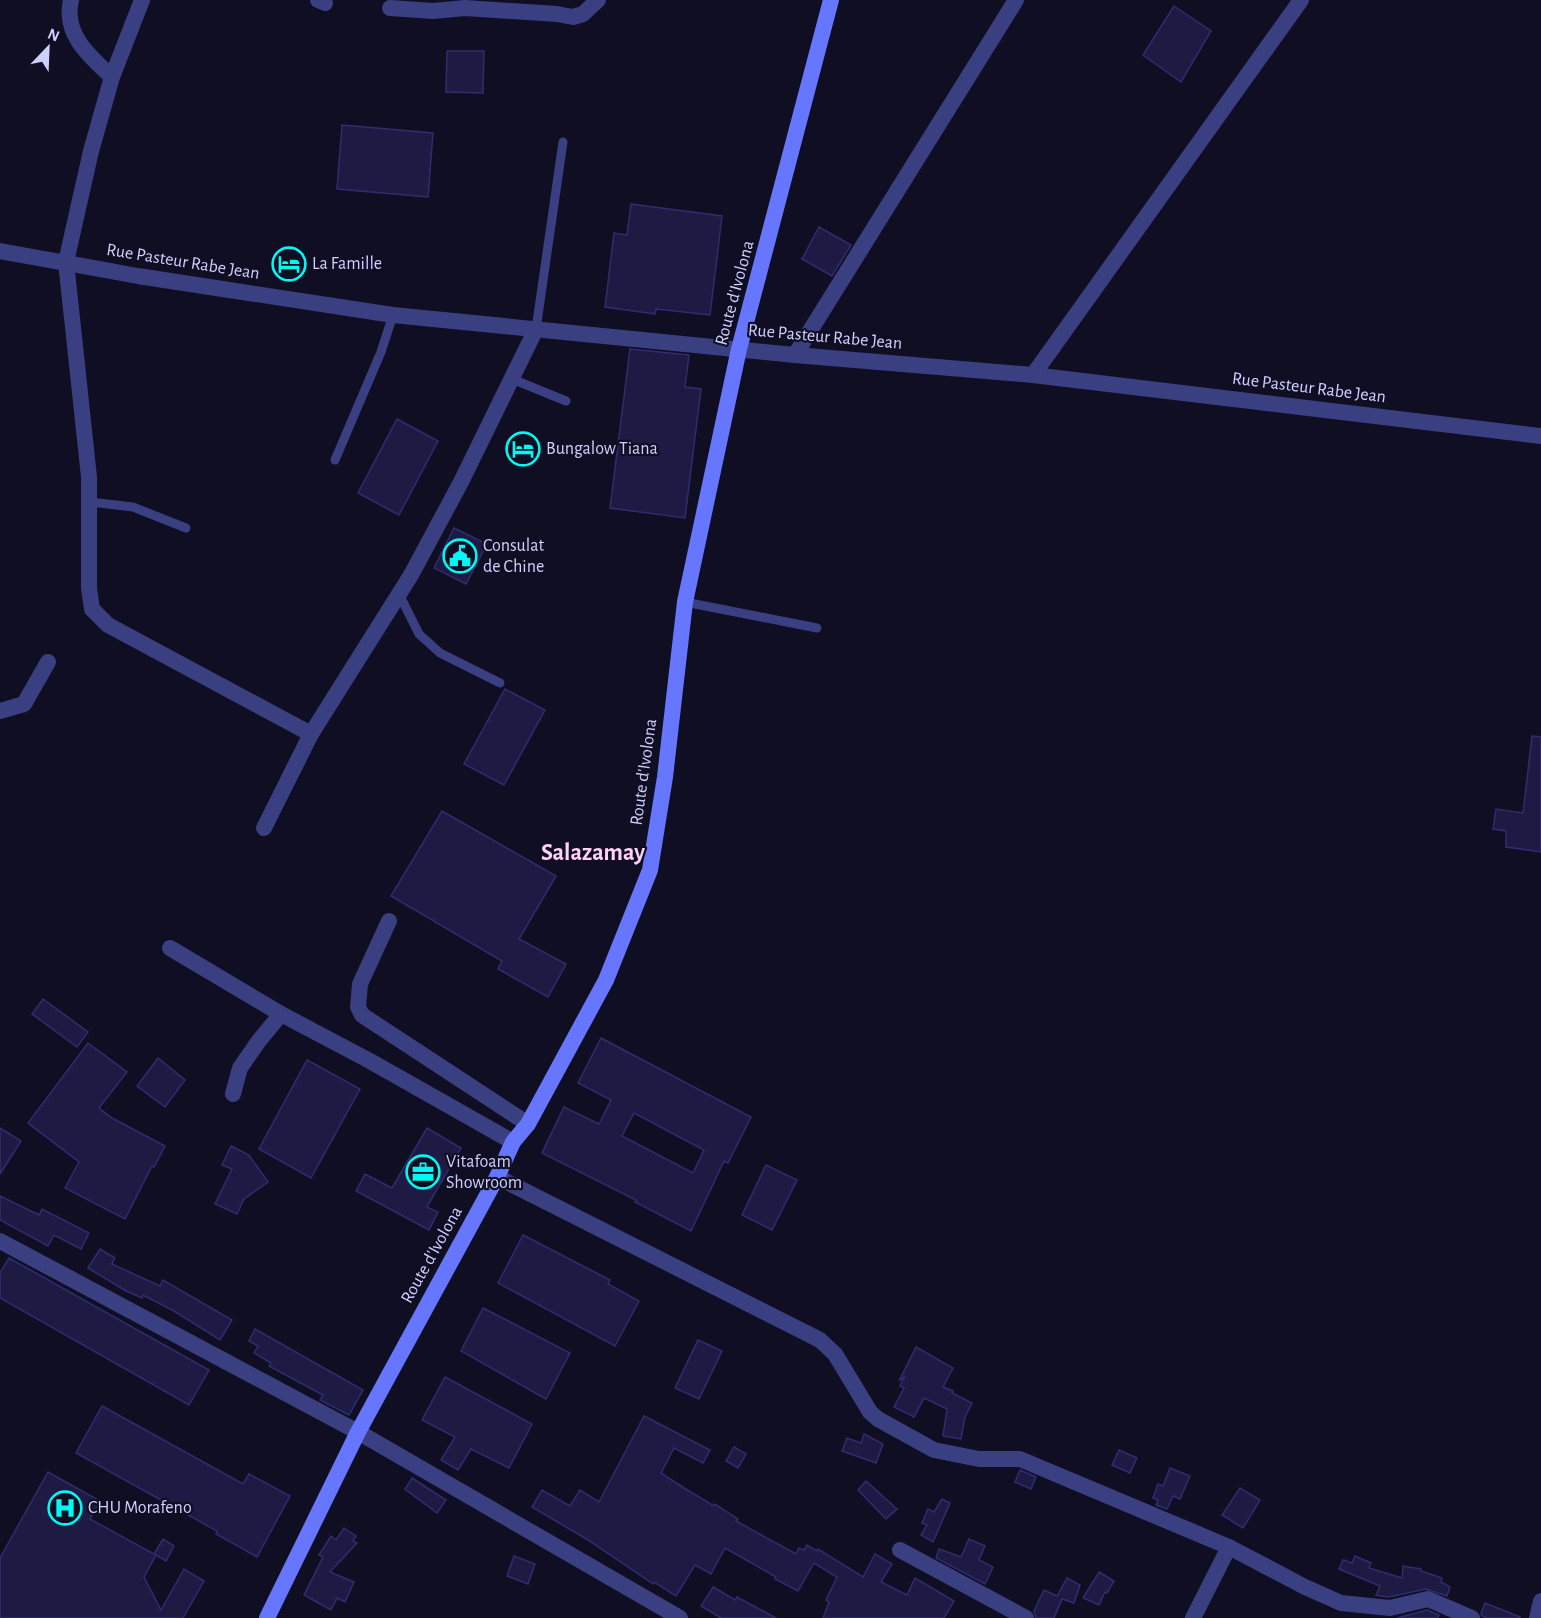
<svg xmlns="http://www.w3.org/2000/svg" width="1541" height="1618" viewBox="0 0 1541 1618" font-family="'Alegreya Sans',sans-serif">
  <rect width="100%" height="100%" fill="#0f0e22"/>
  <g fill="#1d1a43" stroke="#312c6f" stroke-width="1.5" fill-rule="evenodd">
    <polygon points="1174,6 1211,31 1181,82 1143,55"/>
    <polygon points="447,51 484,51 483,93 446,92"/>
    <polygon points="342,125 433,133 428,197 337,189"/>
    <polygon points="631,204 722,216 710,315 656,309 655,314 605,307 614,233 627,235"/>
    <polygon points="819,227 851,245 832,276 802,259"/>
    <polygon points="630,349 689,355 685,387 701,389 685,518 610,508"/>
    <polygon points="397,419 438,441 399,515 358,493"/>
    <polygon points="454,528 487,544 466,584 434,568"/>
    <polygon points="505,689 545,710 504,785 464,764"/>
    <polygon points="1532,736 1541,737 1541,852 1506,847 1506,831 1493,829 1496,809 1523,813"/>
    <polygon points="442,811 556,876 519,939 566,964 548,997 498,969 502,961 391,896"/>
    <polygon points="43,999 88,1032 77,1047 32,1014"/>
    <path d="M601,1038L751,1117L728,1163L724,1161L691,1231L635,1202L636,1200L542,1153L564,1107L599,1124L611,1100L578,1083ZM634,1113L704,1150L693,1173L622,1136Z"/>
    <polygon points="88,1043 127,1072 99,1108 112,1118 165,1146 154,1167 152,1166 125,1219 65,1188 79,1162 28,1123"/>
    <polygon points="158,1058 185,1080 165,1107 137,1086"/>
    <polygon points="307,1060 360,1089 311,1178 259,1149"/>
    <polygon points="0,1128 21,1141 0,1174"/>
    <polygon points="427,1128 461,1148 427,1207 438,1212 429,1230 356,1191 365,1174 392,1188"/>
    <polygon points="231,1146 249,1155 268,1182 244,1199 237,1214 215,1204 232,1169 222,1165"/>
    <polygon points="766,1165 797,1180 772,1230 742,1215"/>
    <polygon points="0,1196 39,1215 42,1209 89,1233 81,1249 54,1235 48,1246 0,1220"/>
    <polygon points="523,1235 610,1280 608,1284 639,1301 615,1346 498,1283"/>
    <polygon points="100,1249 115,1258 112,1264 160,1286 163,1280 232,1320 220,1340 174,1311 143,1295 142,1298 126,1291 88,1268"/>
    <polygon points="9,1258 209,1370 189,1405 0,1298 0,1273"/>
    <polygon points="483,1308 570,1353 546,1399 461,1351"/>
    <polygon points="255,1329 363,1390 349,1415 320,1400 323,1395 269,1366 271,1363 254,1353 258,1346 249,1341"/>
    <polygon points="698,1340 722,1351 699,1399 675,1388"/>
    <polygon points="916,1347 953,1368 943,1387 953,1391 952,1393 972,1403 965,1417 961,1439 943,1436 947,1409 924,1398 914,1417 894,1407 904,1388 900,1386 905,1376 899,1381"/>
    <polygon points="445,1377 532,1424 509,1468 471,1449 458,1470 441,1460 455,1437 422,1420"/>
    <polygon points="102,1406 243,1484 249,1474 290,1496 257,1557 216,1534 217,1531 76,1453"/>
    <polygon points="644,1416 710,1450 703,1463 674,1448 661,1473 684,1488 714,1506 715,1504 738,1519 736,1521 796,1554 799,1548 804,1550 807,1545 817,1551 818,1549 863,1577 875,1554 892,1564 881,1582 907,1595 915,1578 954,1601 944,1618 823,1618 829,1602 826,1600 837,1577 814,1563 798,1591 775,1579 776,1577 725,1548 711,1574 695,1565 676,1596 654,1582 653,1584 588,1540 532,1507 542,1490 570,1506 580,1490 599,1502"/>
    <polygon points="864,1434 883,1444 876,1463 842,1451 847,1438 861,1443"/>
    <polygon points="734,1447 746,1454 738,1468 726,1461"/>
    <polygon points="1119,1450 1137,1458 1130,1473 1112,1465"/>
    <polygon points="1170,1468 1190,1476 1180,1499 1173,1496 1167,1509 1156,1505 1158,1500 1153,1498 1158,1484 1163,1486"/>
    <polygon points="1020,1470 1036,1477 1031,1489 1015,1482"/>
    <polygon points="48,1472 100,1501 90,1519 156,1555 144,1577 161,1610 184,1569 204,1581 183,1618 0,1618 0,1558"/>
    <polygon points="412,1478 446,1500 437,1513 405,1489"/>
    <polygon points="866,1481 897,1509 886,1519 858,1490"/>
    <polygon points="1240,1488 1260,1500 1243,1528 1222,1515"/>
    <polygon points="942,1499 950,1503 933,1542 921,1535 927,1525 922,1523 928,1509 934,1512"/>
    <polygon points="344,1528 356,1536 353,1541 357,1543 330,1572 354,1582 345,1602 337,1598 331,1610 304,1595 323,1557 319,1555 331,1536 336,1540"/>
    <polygon points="163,1539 174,1546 166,1561 154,1554"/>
    <polygon points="969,1539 985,1546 979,1560 993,1567 985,1584 936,1558 939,1549 961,1557"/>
    <polygon points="514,1556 535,1564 528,1584 507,1576"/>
    <polygon points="1355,1556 1371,1563 1369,1568 1402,1578 1403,1566 1421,1569 1421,1571 1442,1578 1441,1582 1450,1587 1447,1596 1426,1589 1389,1597 1380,1596 1376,1595 1380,1586 1339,1569 1343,1560 1352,1563"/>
    <polygon points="1099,1572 1114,1581 1107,1593 1105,1592 1099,1605 1083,1598"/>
    <polygon points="1067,1578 1080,1585 1074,1603 1062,1599 1054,1618 1036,1618 1034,1611 1044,1590 1057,1596"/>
    <polygon points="713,1587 735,1600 737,1597 776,1618 721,1618 701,1606"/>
    <polygon points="1485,1603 1520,1617 1520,1618 1488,1618 1482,1616 1481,1613"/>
    <polygon points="1427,1610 1439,1615 1438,1618 1397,1618"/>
  </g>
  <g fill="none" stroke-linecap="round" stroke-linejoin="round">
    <g stroke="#393f81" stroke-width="9">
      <polyline points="536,329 563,142"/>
      <polyline points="512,379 566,401"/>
      <polyline points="335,460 381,352 393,315"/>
      <polyline points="90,502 133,507 186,528"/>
      <polyline points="399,594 419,634 440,653 500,683"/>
      <polyline points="685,602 817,628"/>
    </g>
    <g stroke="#393f81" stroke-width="16">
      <path d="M71,0C63,34 89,56 112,77"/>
      <polyline points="142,0 112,77 91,151 66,262 89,477 89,588 92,609 108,625 311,734"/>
      <polyline points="318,0 325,3"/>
      <polyline points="390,8 433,11 465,8 557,14 573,17 583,14 598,0"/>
      <polyline points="0,251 138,276 393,315 795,355 1033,375 1541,436"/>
      <polyline points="795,355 1016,0"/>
      <polyline points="1033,375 1301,0"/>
      <polyline points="0,711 24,704 48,662"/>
      <polyline points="264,828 311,734 411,575 461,482 536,329"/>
      <polyline points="389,921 360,984 358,1007 362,1015 528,1124"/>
      <polyline points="170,948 281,1014"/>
      <polyline points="233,1094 240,1068 258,1042 281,1014 370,1061 513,1142"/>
      <polyline points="497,1177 820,1340 835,1354 870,1412 878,1419 934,1450 979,1459 1020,1459 1229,1547 1305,1587 1341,1603 1390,1608 1428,1599 1472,1618"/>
      <polyline points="0,1241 358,1432"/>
      <polyline points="900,1550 1026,1618"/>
      <polyline points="1193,1618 1229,1547"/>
      <polyline points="1537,1618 1541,1601"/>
    </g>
    <polyline stroke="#393f81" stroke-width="16" points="358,1432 680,1618"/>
    <polyline stroke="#6776fe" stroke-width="16" points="267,1618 358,1432 497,1177 513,1142 528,1124 606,980 650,870 665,777 685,602 739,349 831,0"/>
  </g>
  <defs>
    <symbol id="hotel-ring" viewBox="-11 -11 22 22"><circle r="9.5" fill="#0f0e22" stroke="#02f8f2" stroke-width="1.5"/><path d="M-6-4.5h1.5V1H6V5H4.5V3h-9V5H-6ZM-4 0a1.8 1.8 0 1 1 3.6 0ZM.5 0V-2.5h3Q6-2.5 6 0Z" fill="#02f8f2"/></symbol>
    <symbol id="civic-ring" viewBox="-11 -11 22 22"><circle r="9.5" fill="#0f0e22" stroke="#02f8f2" stroke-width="1.5"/><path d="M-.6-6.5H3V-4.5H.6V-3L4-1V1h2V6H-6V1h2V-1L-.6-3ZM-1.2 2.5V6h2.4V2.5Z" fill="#02f8f2"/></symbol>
    <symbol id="office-ring" viewBox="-11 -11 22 22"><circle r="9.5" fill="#0f0e22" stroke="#02f8f2" stroke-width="1.5"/><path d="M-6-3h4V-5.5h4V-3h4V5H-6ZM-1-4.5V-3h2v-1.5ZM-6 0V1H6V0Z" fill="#02f8f2"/></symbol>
    <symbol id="hospital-ring" viewBox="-11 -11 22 22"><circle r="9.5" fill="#0f0e22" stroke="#02f8f2" stroke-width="1.5"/><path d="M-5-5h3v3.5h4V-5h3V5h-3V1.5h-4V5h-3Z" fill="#02f8f2"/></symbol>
  </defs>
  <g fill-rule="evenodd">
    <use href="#hotel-ring" x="270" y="245" width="38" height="38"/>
    <use href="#hotel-ring" x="504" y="430" width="38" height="38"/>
    <use href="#civic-ring" x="441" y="537" width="38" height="38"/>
    <use href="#office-ring" x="404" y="1153" width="38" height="38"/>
    <use href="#hospital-ring" x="46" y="1489" width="38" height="38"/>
  </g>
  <g text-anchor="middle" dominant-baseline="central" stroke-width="4.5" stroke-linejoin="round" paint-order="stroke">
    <g font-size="18" fill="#cfcfff" stroke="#0f0e22">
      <text transform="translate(183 262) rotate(9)">Rue Pasteur Rabe Jean</text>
      <text transform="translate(735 293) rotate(-75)">Route d'Ivolona</text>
      <text transform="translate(825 337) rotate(5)">Rue Pasteur Rabe Jean</text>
      <text transform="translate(1309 388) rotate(7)">Rue Pasteur Rabe Jean</text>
      <text transform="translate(644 772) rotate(-82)">Route d'Ivolona</text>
      <text transform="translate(432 1255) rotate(-61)">Route d'Ivolona</text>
    </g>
    <g font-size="18" fill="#cfcfff" stroke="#0f0e22" text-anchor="start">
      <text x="312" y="264">La Famille</text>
      <text x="546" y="449">Bungalow Tiana</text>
      <text x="483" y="546">Consulat<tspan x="483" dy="21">de Chine</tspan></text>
      <text x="446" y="1162">Vitafoam<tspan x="446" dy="21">Showroom</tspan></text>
      <text x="88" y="1508">CHU Morafeno</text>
    </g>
    <g font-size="24" font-weight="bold" fill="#ffd1f4" stroke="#0f0e22">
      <text x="593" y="853">Salazamay</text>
    </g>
  </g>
  <g transform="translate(48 48) rotate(23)" stroke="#0f0e22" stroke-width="4.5" paint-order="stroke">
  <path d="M0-4.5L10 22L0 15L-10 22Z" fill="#cfcfff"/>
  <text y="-9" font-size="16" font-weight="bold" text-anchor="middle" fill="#cfcfff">N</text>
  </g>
</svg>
